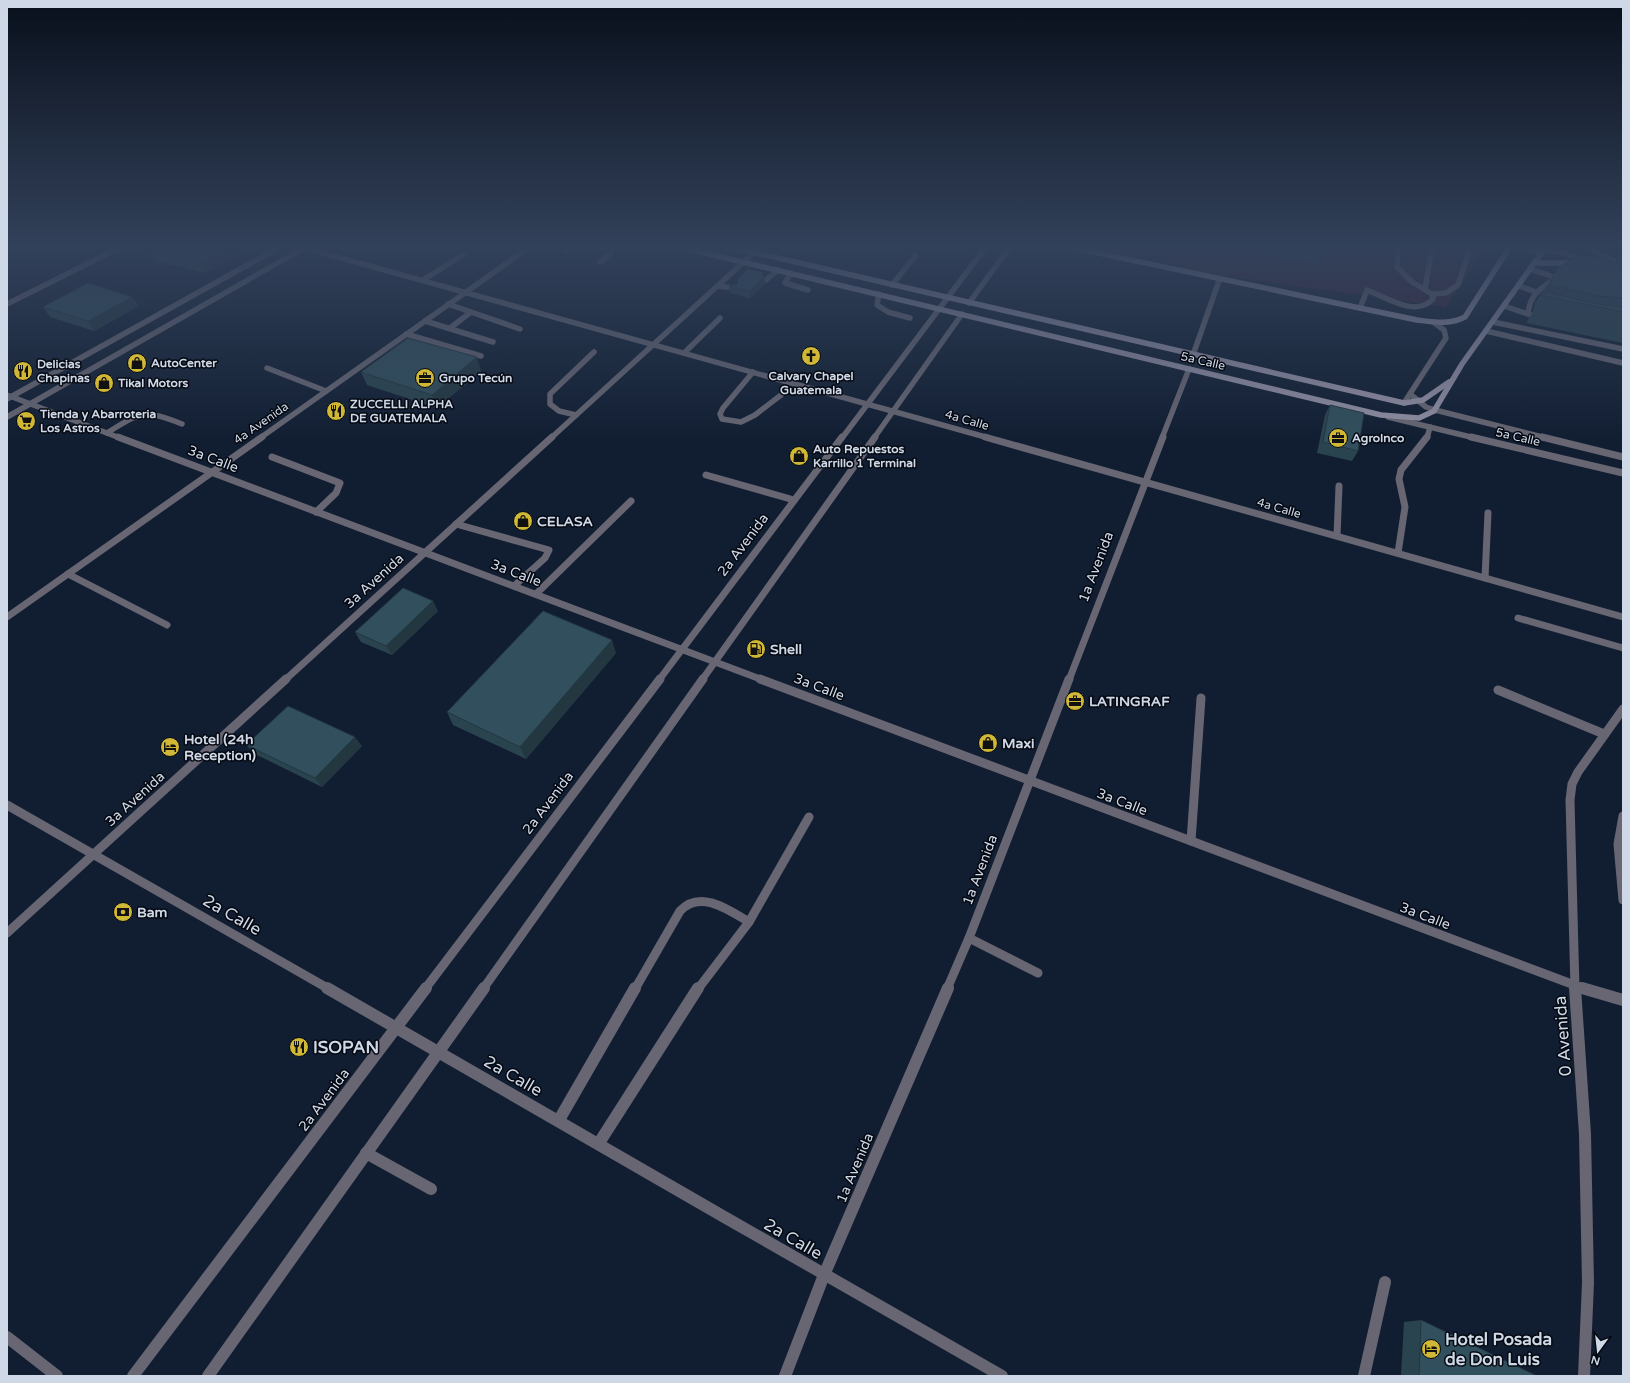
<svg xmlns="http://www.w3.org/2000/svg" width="1630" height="1383" viewBox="0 0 1630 1383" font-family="'Varela Round',sans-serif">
  <rect width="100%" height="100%" fill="#111e32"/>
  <polygon fill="#39223b" points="1091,248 1485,248 1446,307 1224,276"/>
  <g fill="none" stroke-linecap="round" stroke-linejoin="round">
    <g stroke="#676672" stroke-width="5.5">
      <polyline points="599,248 611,249"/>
      <polyline points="566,251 570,248"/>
      <polyline points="600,262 610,254 612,248"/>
      <polyline points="1530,269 1557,278 1562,278"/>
      <polyline points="791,273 785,283 808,290"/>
      <polyline points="423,280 463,255"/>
      <polyline points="766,280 778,270"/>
      <polyline points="892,285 915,256"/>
      <polyline points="717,286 735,288"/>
      <polyline points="1519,286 1536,292"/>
      <polyline points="1425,289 1432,248"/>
      <polyline points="879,294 877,305 888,312 910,318"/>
      <polyline points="1432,294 1446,293 1458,285 1470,248"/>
      <polyline points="448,304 471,312"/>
      <polyline points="1504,306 1540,318"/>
      <path d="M1360,308L1367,290C1386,297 1416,318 1433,299L1432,294L1412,282L1397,267L1398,248"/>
      <path d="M1528,314C1530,294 1540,289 1556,278"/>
      <polyline points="425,321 493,342"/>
      <polyline points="1493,322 1623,349"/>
      <polyline points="450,328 471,312 520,329"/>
      <polyline points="406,334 481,356"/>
      <polyline points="684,353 720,318"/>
      <polyline points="267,368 326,391"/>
      <polyline points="753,372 723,408 720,414 722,419 741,422 755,415 781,395"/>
      <polyline points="576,415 559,411 550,404 550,394 594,352"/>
      <path d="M107,433C140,412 145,409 182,424"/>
      <polyline points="1427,438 1430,427"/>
    </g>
    <g stroke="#676672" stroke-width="7">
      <polyline points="272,457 340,483 336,493 316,512"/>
      <polyline points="706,475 794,500"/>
      <polyline points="456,524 549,550 545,558 514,586"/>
      <polyline points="1337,536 1339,486"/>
      <polyline points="1398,553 1405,507 1399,479 1401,470 1427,437"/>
      <polyline points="68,574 167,625"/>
      <polyline points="1485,578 1488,513"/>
      <polyline points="536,594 631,501"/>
      <polyline points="1518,618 1623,648"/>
    </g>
    <g stroke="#676672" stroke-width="9">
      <polyline points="1498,690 1604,734"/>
      <polyline points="1191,841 1201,698"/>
      <polyline points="749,922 809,817"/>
      <polyline points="969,938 1038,973"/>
      <path d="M635,989L680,911C700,889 729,910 749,922L698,989"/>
    </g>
    <g stroke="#676672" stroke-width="12">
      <polyline points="559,1120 635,988"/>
      <polyline points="599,1143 698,988"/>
      <polyline points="366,1153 431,1189"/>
      <polyline points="7,1337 57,1376"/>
      <polyline points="1364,1376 1385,1282"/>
    </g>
    <g stroke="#676672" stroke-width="5.5">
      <polyline points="305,248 989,438"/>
      <polyline points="1588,248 1623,265"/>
      <polyline points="1543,250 1565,253 1585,261"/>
      <polyline points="969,303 1009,248"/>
      <polyline points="7,304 119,248"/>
      <polyline points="1486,331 1623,363"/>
      <polyline points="1193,355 1220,278"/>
      <polyline points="1410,394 1426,407 1435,410 1546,438"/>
      <polyline points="7,395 120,438"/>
      <polyline points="1404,403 1446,338 1444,330 1433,322"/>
      <polyline points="260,438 528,248"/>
      <polyline points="551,438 759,248"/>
      <polyline points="842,438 985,248"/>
      <polyline points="874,438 962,314"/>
      <polyline points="1162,438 1189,369"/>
    </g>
    <g stroke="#676672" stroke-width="7">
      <polyline points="118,437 763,680"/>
      <polyline points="985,437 1623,617"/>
      <polyline points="1542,437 1623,457"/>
      <polyline points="7,617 262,437"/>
      <polyline points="285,680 552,437"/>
      <polyline points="659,680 842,437"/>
      <polyline points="702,680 875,437"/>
      <polyline points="1069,680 1163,437"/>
    </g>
    <g stroke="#676672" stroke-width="9">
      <polyline points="760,679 1585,989"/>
      <polyline points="1623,816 1618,844 1623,900"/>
      <polyline points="7,933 286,679"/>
      <polyline points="425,989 660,679"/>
      <polyline points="483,989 703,679"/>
      <polyline points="947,989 969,938 1069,679"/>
      <polyline points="1575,989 1570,800 1572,784 1578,772 1623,709"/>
    </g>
    <g stroke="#676672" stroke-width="12">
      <polyline points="1575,988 1585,1134 1588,1283 1584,1376"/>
      <polyline points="1582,988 1623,1000"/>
      <polyline points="133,1376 426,988"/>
      <polyline points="208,1376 484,988"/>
      <polyline points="785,1376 824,1275 948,988"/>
    </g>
    <g stroke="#676672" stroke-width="5.5">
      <polyline points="7,399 278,248"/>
      <polyline points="7,417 304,248"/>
      <polyline points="1388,417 1475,438"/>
    </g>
    <polyline stroke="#676672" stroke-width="7" points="1471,437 1623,473"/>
    <polyline stroke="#676672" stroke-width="9" points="7,805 329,989"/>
    <path stroke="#676672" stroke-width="12" d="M327,988C553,1117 776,1248 1002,1376"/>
    <g stroke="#928fa3" stroke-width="5.5">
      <polyline points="684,248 1381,415 1419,418 1434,411 1462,364 1545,248"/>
      <polyline points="735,248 1404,403 1423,400 1449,382"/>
      <path d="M1074,248L1417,320C1434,322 1449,325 1465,317L1509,248"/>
      <polyline points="1522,248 1537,251 1543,250"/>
      <polyline points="1535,263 1578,263"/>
    </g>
  </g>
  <g fill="#2a444f">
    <polygon points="928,248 963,248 957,254"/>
    <polygon points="1241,248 1324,248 1317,264"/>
    <polygon points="250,249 205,273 155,261 149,251"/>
    <polygon points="1620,255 1623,255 1623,343 1527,323 1528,319 1533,312 1533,311 1535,303 1558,268 1615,262"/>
    <polygon points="764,277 765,284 750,298 730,293 729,286"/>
    <polygon points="132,297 139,306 94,331 50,317 43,307"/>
    <polygon points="481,371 437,408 367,385 361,372"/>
    <polygon points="1330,405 1358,451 1352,461 1317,453 1325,415"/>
    <polygon points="438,611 392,655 361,642 355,632"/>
    <polygon points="616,653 526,759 453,725 447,712"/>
    <polygon points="246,745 362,746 322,787 255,754"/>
    <polygon points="1421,1320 1537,1376 1401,1376 1404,1322"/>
  </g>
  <g fill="#223740">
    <polygon points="229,248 250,248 250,249 205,273 199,263"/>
    <polygon points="958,248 963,248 957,254"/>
    <polygon points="764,277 765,284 750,298 750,291"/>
    <polygon points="132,297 139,306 94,331 88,321"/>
    <polygon points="477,357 481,371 437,408 432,395"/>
    <polygon points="433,601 438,611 392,655 386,646"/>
    <polygon points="612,640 616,653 526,759 520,747"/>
    <polygon points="355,737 362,746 322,787 315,778"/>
  </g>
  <g fill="#314f5c" stroke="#223740">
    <polygon points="156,248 229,248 199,263 149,251"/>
    <polygon points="1302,248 1324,248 1323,252"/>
    <polygon points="1576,256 1602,257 1623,265 1623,298 1598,296 1551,285 1553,276 1558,268"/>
    <polygon points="748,269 762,272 764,277 750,291 729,286 738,284 738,279"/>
    <polygon points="88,283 132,297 88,321 43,307"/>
    <polygon points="1546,292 1597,304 1623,307 1623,312 1545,296"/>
    <polygon points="408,338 477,357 432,395 361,372"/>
    <polygon points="1330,405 1364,413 1358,451 1323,442"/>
    <polygon points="403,588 433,601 386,646 355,632"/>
    <polygon points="543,611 612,640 520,747 447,712"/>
    <polygon points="288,706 355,737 315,778 246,745"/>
    <polygon points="1421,1320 1537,1376 1419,1376"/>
  </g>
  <linearGradient id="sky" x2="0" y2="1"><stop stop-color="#09101c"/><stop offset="0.56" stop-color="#32415a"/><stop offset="1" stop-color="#32415a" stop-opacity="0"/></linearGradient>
  <rect width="1630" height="441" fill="url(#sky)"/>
  <defs>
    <symbol id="church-disc" viewBox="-11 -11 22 22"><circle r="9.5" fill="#d0b736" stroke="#040811"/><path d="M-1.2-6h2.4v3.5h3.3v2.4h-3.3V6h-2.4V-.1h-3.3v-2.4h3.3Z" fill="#111"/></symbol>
    <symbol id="shop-disc" viewBox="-11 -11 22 22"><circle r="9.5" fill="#d0b736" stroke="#040811"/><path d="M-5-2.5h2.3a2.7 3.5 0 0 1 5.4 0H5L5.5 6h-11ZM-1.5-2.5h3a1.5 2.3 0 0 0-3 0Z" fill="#111"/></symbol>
    <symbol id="restaurant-disc" viewBox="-11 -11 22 22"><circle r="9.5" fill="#d0b736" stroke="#040811"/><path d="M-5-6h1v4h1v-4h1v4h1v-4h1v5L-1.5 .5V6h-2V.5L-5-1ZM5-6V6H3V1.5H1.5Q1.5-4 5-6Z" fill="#111"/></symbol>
    <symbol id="office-disc" viewBox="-11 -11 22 22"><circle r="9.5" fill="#d0b736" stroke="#040811"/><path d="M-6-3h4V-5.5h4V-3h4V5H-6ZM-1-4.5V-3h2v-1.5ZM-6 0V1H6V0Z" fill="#111"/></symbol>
    <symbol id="supermarket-disc" viewBox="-11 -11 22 22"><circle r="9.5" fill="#d0b736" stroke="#040811"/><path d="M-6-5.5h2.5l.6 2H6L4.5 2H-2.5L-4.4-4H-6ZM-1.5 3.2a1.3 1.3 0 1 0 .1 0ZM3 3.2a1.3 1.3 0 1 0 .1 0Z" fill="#111"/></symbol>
    <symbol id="fuel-disc" viewBox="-11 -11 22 22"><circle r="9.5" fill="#d0b736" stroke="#040811"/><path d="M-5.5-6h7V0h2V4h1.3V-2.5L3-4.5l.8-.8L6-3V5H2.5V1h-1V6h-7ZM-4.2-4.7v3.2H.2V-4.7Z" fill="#111"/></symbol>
    <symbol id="hotel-disc" viewBox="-11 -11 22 22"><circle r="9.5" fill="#d0b736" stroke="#040811"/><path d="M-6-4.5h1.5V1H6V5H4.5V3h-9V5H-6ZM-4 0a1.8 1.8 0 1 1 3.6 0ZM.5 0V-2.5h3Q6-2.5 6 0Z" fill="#111"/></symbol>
    <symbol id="bank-disc" viewBox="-11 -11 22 22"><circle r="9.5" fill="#d0b736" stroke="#040811"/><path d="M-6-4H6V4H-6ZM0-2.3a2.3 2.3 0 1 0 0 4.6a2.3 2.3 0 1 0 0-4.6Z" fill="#111"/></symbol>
  </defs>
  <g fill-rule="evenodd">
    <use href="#church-disc" x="800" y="345" width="22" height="22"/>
    <use href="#shop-disc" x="126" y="352" width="22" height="22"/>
    <use href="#restaurant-disc" x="12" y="360" width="22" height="22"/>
    <use href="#office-disc" x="414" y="367" width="22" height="22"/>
    <use href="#shop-disc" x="93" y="372" width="22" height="22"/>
    <use href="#restaurant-disc" x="325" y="400" width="22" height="22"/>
    <use href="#supermarket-disc" x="15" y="410" width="22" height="22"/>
    <use href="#office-disc" x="1327" y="427" width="22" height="22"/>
    <use href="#shop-disc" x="788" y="445" width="22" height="22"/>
    <use href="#shop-disc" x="512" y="510" width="22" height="22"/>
    <use href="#fuel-disc" x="745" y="638" width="22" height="22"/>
    <use href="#office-disc" x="1064" y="690" width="22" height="22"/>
    <use href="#shop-disc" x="977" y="732" width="22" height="22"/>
    <use href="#hotel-disc" x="159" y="736" width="22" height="22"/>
    <use href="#bank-disc" x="112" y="901" width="22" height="22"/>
    <use href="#restaurant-disc" x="288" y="1036" width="22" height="22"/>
    <use href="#hotel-disc" x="1420" y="1338" width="22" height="22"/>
  </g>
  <g text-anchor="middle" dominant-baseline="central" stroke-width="3" stroke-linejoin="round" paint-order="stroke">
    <g font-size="12" fill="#cfd8e6" stroke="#040811">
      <text transform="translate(1203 361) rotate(13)">5a Calle</text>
      <text transform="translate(967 420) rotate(16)">4a Calle</text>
      <text transform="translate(261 423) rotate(-35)">4a Avenida</text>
      <text transform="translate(1518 437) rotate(13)">5a Calle</text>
      <text transform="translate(1279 508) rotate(16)">4a Calle</text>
    </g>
    <g font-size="12" font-weight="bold" fill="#cfd8e6" stroke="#040811" text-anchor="start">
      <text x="151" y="363">AutoCenter</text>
      <text x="37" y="364">Delicias<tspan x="37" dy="14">Chapinas</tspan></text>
      <text x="811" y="376" text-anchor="middle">Calvary Chapel<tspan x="811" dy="14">Guatemala</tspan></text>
      <text x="439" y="378">Grupo Tecún</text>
      <text x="118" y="383">Tikal Motors</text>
      <text x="350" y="404">ZUCCELLI ALPHA<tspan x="350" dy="14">DE GUATEMALA</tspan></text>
      <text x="40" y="414">Tienda y Abarroteria<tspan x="40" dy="14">Los Astros</tspan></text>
      <text x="1352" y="438">AgroInco</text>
      <text x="813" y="449">Auto Repuestos<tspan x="813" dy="14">Karrillo 1 Terminal</tspan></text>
    </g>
    <g font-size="14" fill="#cfd8e6" stroke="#040811">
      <text transform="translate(213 459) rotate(21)">3a Calle</text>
      <text transform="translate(743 545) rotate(-53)">2a Avenida</text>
      <text transform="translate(1096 567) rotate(-69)">1a Avenida</text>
      <text transform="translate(516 573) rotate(21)">3a Calle</text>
      <text transform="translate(374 581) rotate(-42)">3a Avenida</text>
      <text transform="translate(819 687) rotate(21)">3a Calle</text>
      <text transform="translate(135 799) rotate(-42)">3a Avenida</text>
      <text transform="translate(1122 802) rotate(21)">3a Calle</text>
      <text transform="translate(548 803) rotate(-53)">2a Avenida</text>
      <text transform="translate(980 870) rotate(-69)">1a Avenida</text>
      <text transform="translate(1425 916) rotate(21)">3a Calle</text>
      <text transform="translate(324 1100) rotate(-53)">2a Avenida</text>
      <text transform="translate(855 1168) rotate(-67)">1a Avenida</text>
    </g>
    <g font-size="14" font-weight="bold" fill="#cfd8e6" stroke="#040811" text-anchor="start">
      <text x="537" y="521">CELASA</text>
      <text x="770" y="649">Shell</text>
      <text x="1089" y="701">LATINGRAF</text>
      <text x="184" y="739">Hotel (24h<tspan x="184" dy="16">Reception)</tspan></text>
      <text x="1002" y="743">Maxi</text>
      <text x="137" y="912">Bam</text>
    </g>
    <g font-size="17" fill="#cfd8e6" stroke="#040811">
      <text transform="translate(232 915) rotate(30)">2a Calle</text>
      <text transform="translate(1563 1036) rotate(-94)">0 Avenida</text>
      <text transform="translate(513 1076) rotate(30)">2a Calle</text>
      <text transform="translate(793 1239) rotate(30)">2a Calle</text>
    </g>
    <g font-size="17" font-weight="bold" fill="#cfd8e6" stroke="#040811" text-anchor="start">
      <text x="313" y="1047">ISOPAN</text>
      <text x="1445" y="1339">Hotel Posada<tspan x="1445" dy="20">de Don Luis</tspan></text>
    </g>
  </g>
  <rect width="1630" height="1383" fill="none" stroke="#cfd8e6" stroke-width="16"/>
  <g transform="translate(1598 1351) rotate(195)" stroke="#040811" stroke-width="3" paint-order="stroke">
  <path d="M0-3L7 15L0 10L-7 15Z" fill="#cfd8e6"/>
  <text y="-6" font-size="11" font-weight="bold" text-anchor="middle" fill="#cfd8e6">N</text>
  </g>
</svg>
